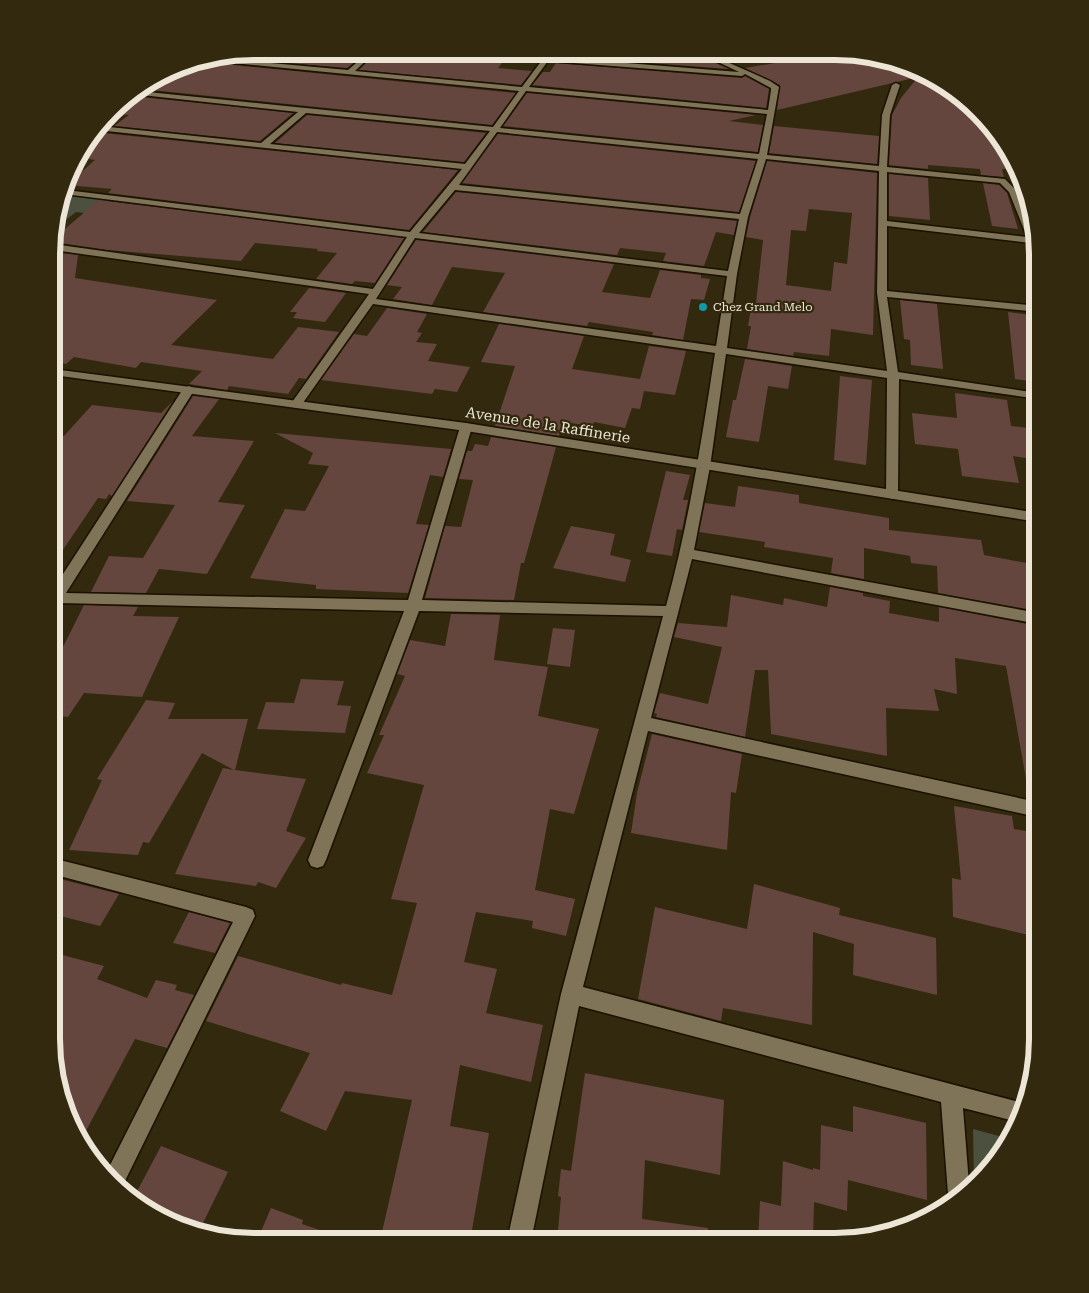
<svg xmlns="http://www.w3.org/2000/svg" width="1089" height="1293" viewBox="0 0 1089 1293" font-family="'Roboto Serif',serif">
  <rect width="100%" height="100%" fill="#33290e"/>
  <g fill="#4b503f">
    <polygon points="68,194 111,200 92,214 76,212 53,230 63,198"/>
    <polygon points="973,1129 1010,1139 1004,1151 974,1180"/>
  </g>
  <g fill="#64463e" fill-rule="evenodd">
    <polygon points="254,51 355,52 367,52 347,68 221,57"/>
    <polygon points="377,52 462,52 467,56 505,59 498,68 532,71 521,85 359,70"/>
    <polygon points="562,52 666,54 666,52 694,53 693,57 704,58 729,69 560,56"/>
    <polygon points="835,53 862,53 948,86 1010,152 1017,169 1002,169 1004,177 981,175 980,169 928,165 928,169 889,165 892,115 901,98 918,77 777,110 780,85 745,68"/>
    <polygon points="201,60 203,62 516,93 492,125 142,89 188,62"/>
    <polygon points="556,63 742,78 745,76 769,89 766,108 532,85 543,72 550,72"/>
    <polygon points="527,93 756,115 729,121 763,125 758,152 503,126"/>
    <polygon points="132,96 293,113 260,141 114,126 129,115 114,114 121,109 115,108"/>
    <polygon points="307,115 486,133 464,162 275,143"/>
    <polygon points="774,126 879,136 877,164 769,153"/>
    <polygon points="103,133 458,170 409,230 108,193 112,189 67,185 95,160 77,157 98,144 87,143"/>
    <polygon points="498,134 756,161 739,212 462,183"/>
    <path d="M767,161L877,173L873,335L831,329L829,356L794,352L793,356L747,349L751,326H748L752,302L756,303L763,240L746,237L750,217ZM809,209L852,213L847,264L834,262L831,291L786,285L791,230L806,231Z"/>
    <polygon points="889,174 928,178 930,220 889,216"/>
    <polygon points="983,183 999,185 1007,193 1018,229 992,226"/>
    <polygon points="456,192 737,221 734,235 716,232 704,266 663,261 666,253 620,248 617,255 423,232"/>
    <polygon points="99,200 404,238 375,283 355,281 352,284 316,279 337,253 317,251 318,249 255,243 241,261 108,250 53,242 53,239"/>
    <polygon points="416,240 614,264 602,292 650,298 660,270 701,275 701,278 710,279 704,300 691,299 683,340 652,335 653,332 589,322 587,326 483,312 505,273 452,267 432,305 393,299 402,287 387,285"/>
    <polygon points="53,252 78,255 75,278 217,300 171,345 273,359 298,327 339,332 306,379 299,378 288,394 229,386 227,390 189,384 202,371 141,362 136,368 74,357 66,364 53,361"/>
    <polygon points="309,288 346,293 325,322 293,318 297,312 290,312"/>
    <polygon points="900,300 937,304 943,369 911,365 910,340 904,339"/>
    <polygon points="387,308 427,314 417,332 422,333 416,342 437,344 428,361 470,367 457,392 435,389 432,394 321,380 354,334 367,336"/>
    <polygon points="1008,312 1038,316 1038,382 1015,379"/>
    <polygon points="499,324 584,336 572,369 640,379 649,346 686,351 675,395 644,391 640,409 632,408 625,428 594,422 593,426 563,422 559,436 495,426 515,366 481,362"/>
    <polygon points="745,359 792,366 788,389 768,386 759,442 726,437 733,400 736,400"/>
    <polygon points="840,376 872,380 866,465 834,460"/>
    <polygon points="955,393 1007,400 1011,426 1038,429 1038,460 1013,456 1019,483 962,476 958,449 915,444 912,413 957,418"/>
    <polygon points="193,396 219,399 192,436 254,441 218,502 245,505 207,574 159,569 146,593 91,592 109,556 143,558 175,505 127,501"/>
    <polygon points="173,401 112,496 109,494 106,499 98,498 52,566 53,444 59,436 64,436 92,405 161,413"/>
    <polygon points="275,433 451,449 443,477 430,475 416,524 429,525 408,593 316,589 316,585 250,578 285,509 305,511 329,466 308,464 313,453"/>
    <polygon points="491,437 556,447 524,563 521,563 514,600 425,598 445,526 461,527 473,480 459,479 467,451 472,451 475,444 488,446"/>
    <polygon points="666,471 690,475 683,500 688,500 682,530 677,529 672,556 646,552"/>
    <polygon points="738,486 799,495 799,503 889,518 889,530 981,540 984,555 1026,563 1026,567 1038,569 1038,611 938,593 937,566 911,563 910,556 864,548 864,579 831,573 833,558 764,547 765,542 699,532 705,503 735,507"/>
    <polygon points="571,526 615,534 610,555 631,560 625,582 553,568"/>
    <polygon points="830,587 863,593 863,596 890,601 889,613 939,622 939,607 1038,626 1037,778 1026,779 1006,666 955,658 957,694 934,689 939,711 886,708 887,756 771,734 768,670 755,670 745,737 656,717 657,714 654,713 660,693 708,704 722,647 674,637 678,623 727,627 731,595 783,605 784,598 827,607"/>
    <polygon points="84,605 138,607 133,616 179,617 142,697 84,693 68,717 52,715 52,657 58,657"/>
    <polygon points="451,614 500,615 494,660 548,667 538,716 599,729 574,814 550,809 535,890 575,899 566,936 532,928 533,921 476,912 464,962 497,969 486,1013 543,1025 531,1082 460,1065 450,1126 489,1133 470,1241 380,1241 412,1100 345,1091 326,1131 280,1111 310,1053 206,1021 238,956 341,985 342,983 392,995 417,903 391,899 424,785 367,773 384,735 379,735 405,676 397,674 410,640 445,646"/>
    <polygon points="553,628 575,630 570,667 547,664"/>
    <polygon points="301,679 344,681 337,705 351,706 345,733 257,729 266,702 294,703"/>
    <polygon points="146,700 175,703 168,719 248,719 235,770 306,779 286,831 306,838 276,888 258,882 256,886 175,874 223,768 234,770 202,753 149,843 143,842 138,855 69,850 102,780 97,779"/>
    <polygon points="652,734 742,754 736,793 731,792 727,850 631,833 637,793"/>
    <polygon points="954,806 1012,816 1014,829 1037,833 1037,937 953,917 952,878 961,880"/>
    <polygon points="52,877 64,880 119,894 100,926 52,914"/>
    <polygon points="754,884 840,908 839,915 936,938 937,995 853,975 854,944 813,932 812,1025 723,1008 721,1021 638,999 655,907 747,929"/>
    <polygon points="189,912 230,923 215,953 173,943"/>
    <polygon points="51,952 104,966 97,979 147,998 156,980 177,985 175,990 194,995 167,1048 135,1039 80,1142 58,1092 51,1039"/>
    <polygon points="585,1073 724,1100 720,1175 645,1160 642,1219 708,1228 707,1241 557,1241 561,1197 558,1196 561,1169 571,1171"/>
    <polygon points="853,1106 926,1123 927,1200 848,1180 847,1211 814,1202 813,1241 758,1241 760,1201 781,1206 783,1161 813,1170 813,1168 820,1170 821,1125 853,1132"/>
    <polygon points="161,1146 228,1172 201,1227 133,1199"/>
    <polygon points="271,1208 303,1220 302,1224 340,1237 340,1241 257,1241"/>
  </g>
  <g fill="none" stroke-linecap="round" stroke-linejoin="round">
    <defs>
      <g id="minor">
        <path d="M369,52H375L355,71L522,87L542,60L467,54L464,52L545,56L548,52H554L551,57L739,72L699,53H707L770,81L779,87L767,155L879,166L882,115L892,85L896,83L900,85L890,115L887,167L1005,179L1017,191L1035,234L1038,253L1034,252L1030,243L887,226V291L1038,306V312L887,297L898,372L1038,393V399L899,379L898,495L892,499L886,495L887,378L726,354L710,467L694,550L1038,613V624L692,559L651,718L1037,802V817L648,731L583,987L1027,1104L1018,1122L963,1108L969,1184L951,1201L948,1194L941,1102L579,1006L531,1241H507L561,994L663,616L419,611L326,860L323,866L317,868L311,866L308,860L404,611L59,603L57,607L52,608V591L183,389L189,386L195,389L66,593L408,600L460,427L466,423L472,427L422,600L666,606C689,522 702,438 715,353L373,304L300,407L296,408L290,405L369,294L53,250V244L373,289L407,237L64,194L66,190L410,232L462,169L97,130L100,126L261,143L298,112L132,94L138,91L493,127L519,91L203,60L214,58L348,70ZM548,61L742,76L745,74L771,88V90L768,110L529,87ZM526,91L767,114L759,154L500,128ZM306,113L490,131L465,164L270,144ZM497,132L758,159L740,214L459,185ZM766,159L879,171L877,293L887,371L727,348L737,274L748,217ZM887,172L1000,183L1009,192L1027,237L887,221ZM455,190L739,219L728,271L419,233ZM415,238L727,276L716,346L376,299Z"/>
        <polygon points="52,858 246,907 253,910 255,916 122,1187 107,1171 233,922 52,874"/>
      </g>
      <polygon id="tertiary" points="53,369 466,423 1038,513 1038,522 466,431 53,375"/>
    </defs>
    <use href="#minor" stroke="#1a1100" stroke-width="3"/>
    <use href="#tertiary" stroke="#1a1100" stroke-width="3"/>
    <use href="#minor" fill="#807458" fill-rule="evenodd"/>
    <use href="#tertiary" fill="#807458" fill-rule="evenodd"/>
  </g>
  <circle fill="#0f9aa8" stroke="#33290e" stroke-width="2" cx="703" cy="307" r="5"/>
  <g text-anchor="middle" dominant-baseline="central" stroke-width="4.5" stroke-linejoin="round" paint-order="stroke">
    <g font-size="12" fill="#ede6d7" stroke="#33290e" text-anchor="start">
      <text x="713" y="307">Chez Grand Melo</text>
    </g>
    <g font-size="15" fill="#ede6d7" stroke="#33290e">
      <text transform="translate(548 425) rotate(9)">Avenue de la Raffinerie</text>
    </g>
  </g>
  <path d="M0 0H1089V1293H0ZM254 60H835A194 194 0 0 1 1029 254V1039A194 194 0 0 1 835 1233H254A194 194 0 0 1 60 1039V254A194 194 0 0 1 254 60Z" fill="#33290e" fill-rule="evenodd"/>
  <path fill="none" stroke="#ede6d7" stroke-width="6" d="M254 60H835A194 194 0 0 1 1029 254V1039A194 194 0 0 1 835 1233H254A194 194 0 0 1 60 1039V254A194 194 0 0 1 254 60Z"/>
</svg>
